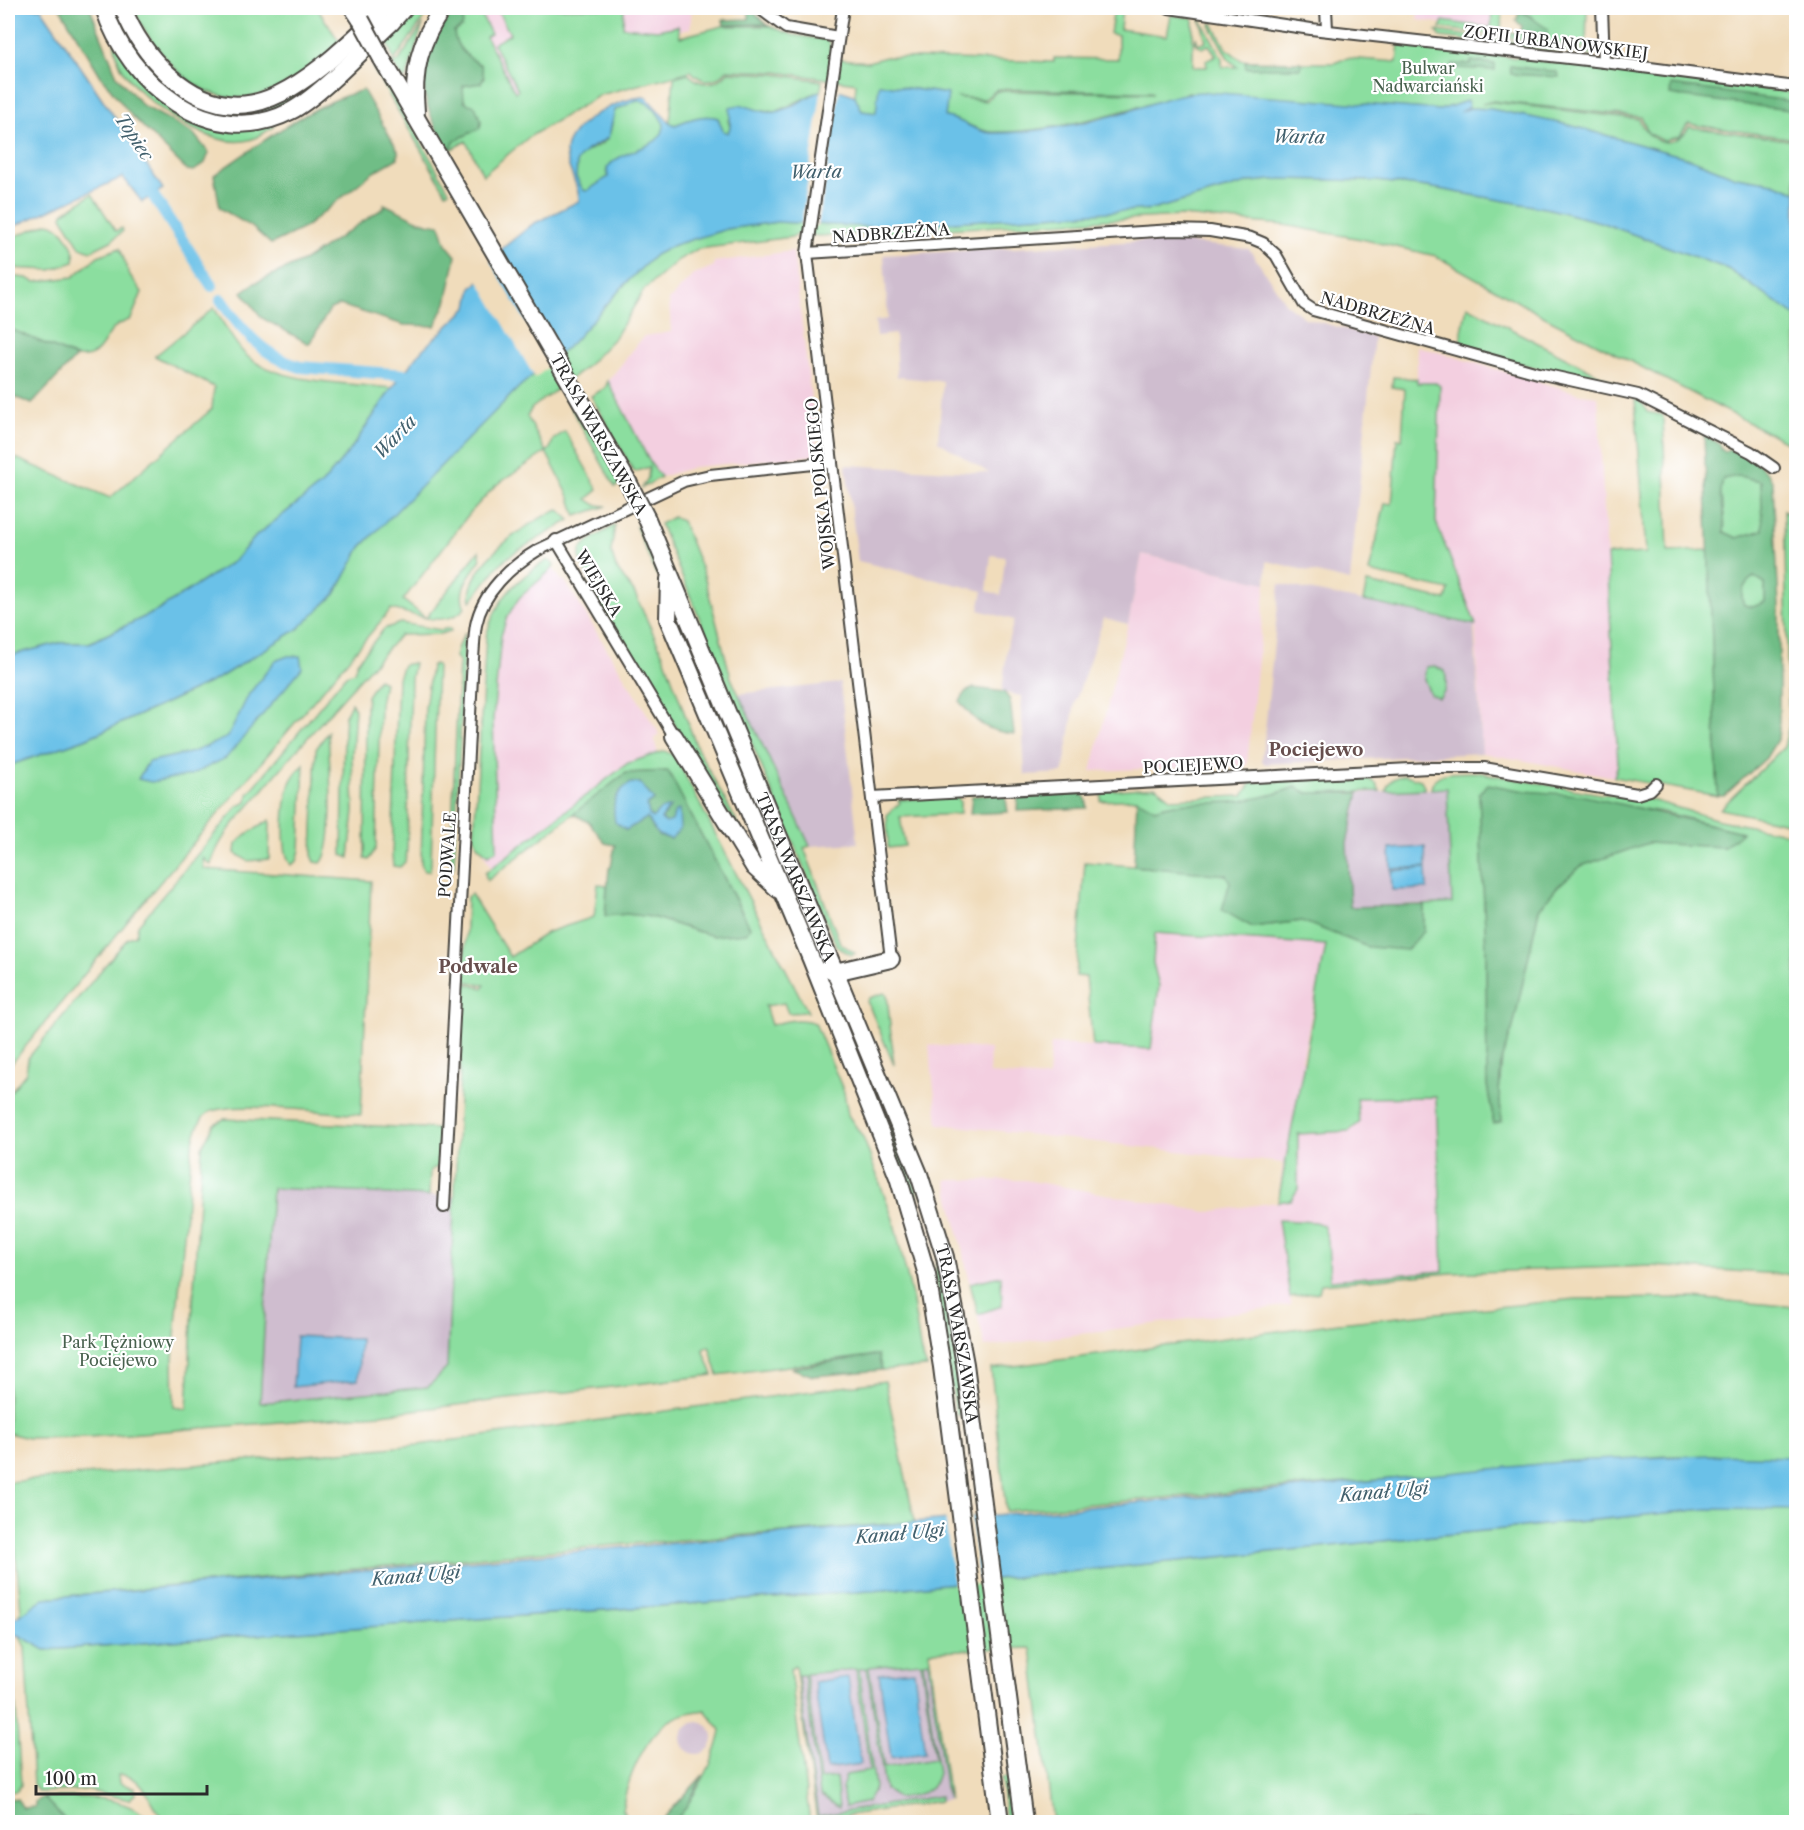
<svg xmlns="http://www.w3.org/2000/svg" width="1804" height="1830" viewBox="0 0 1804 1830" font-family="'Libre Caslon Text',serif">
  <rect width="100%" height="100%" fill="#fff"/>
  <filter id="ink" filterUnits="userSpaceOnUse"><feTurbulence type="fractalNoise" baseFrequency=".0167" numOctaves="2"/><feDisplacementMap in="SourceGraphic" scale="12" xChannelSelector="R" yChannelSelector="G"/><feConvolveMatrix kernelMatrix="1 2 1 2 8 2 1 2 1" color-interpolation-filters="sRGB"/></filter>
  <filter id="wash" filterUnits="userSpaceOnUse"><feTurbulence type="fractalNoise" baseFrequency=".008" numOctaves="4" result="noise"/><feDisplacementMap in="SourceGraphic" scale="24" xChannelSelector="R" yChannelSelector="G"/><feGaussianBlur stdDeviation="1.35" result="paint"/><feColorMatrix in="noise" values="0 0 0 0 0 0 0 0 0 0 0 0 0 0 0 0 0 1.4 0 .05"/><feComposite in="paint" operator="in"/></filter>
  <g filter="url(#wash)">
    <rect width="100%" height="100%" fill="#f0dcbb"/>
    <g fill="#f3cfe0">
      <polygon points="473,8 692,8 690,29 655,35 508,101"/>
      <polygon points="1417,8 1496,8 1496,31 1418,20"/>
      <polygon points="793,251 818,455 694,467 661,477 651,464 608,381 644,336 671,332 669,300 693,275 714,266 714,262"/>
      <polygon points="1417,346 1581,394 1598,396 1618,764 1614,777 1482,753 1475,621 1436,522 1440,386 1417,383"/>
      <polygon points="1142,554 1266,583 1247,765 1091,771 1128,624"/>
      <polygon points="553,568 561,580 565,581 660,735 654,739 658,754 628,763 491,868 482,850 488,855 497,849 493,719 501,636 507,617 519,598"/>
      <polygon points="1079,927 1326,945 1302,1061 1443,1085 1451,1273 1321,1284 1319,1292 1290,1297 1291,1305 985,1347 946,1180 1025,1180 1207,1212 1278,1202 1283,1163 938,1124 929,1045 990,1049 989,1074 1048,1078 1051,1044 1093,1046 1086,977 1076,976"/>
    </g>
    <g fill="#cfbdcf" fill-rule="evenodd">
      <path d="M1162,240L1249,249L1287,305L1305,318L1374,337L1350,581L1267,561L1266,583L1142,554L1128,624L1104,618L1075,702L1063,773L1025,775L1021,696L1002,692L1008,641L1014,620L979,610L983,591L858,561L846,465L989,473L938,441L943,381L897,377L895,334L877,336L875,321L888,319L884,255ZM991,555L1005,557L1001,595L987,591Z"/>
      <polygon points="1280,584 1476,625 1474,629 1482,753 1265,764 1262,761"/>
      <polygon points="840,683 858,843 810,846 737,694"/>
      <polygon points="1447,788 1452,903 1350,907 1347,843 1359,793"/>
      <polygon points="272,1187 455,1197 447,1368 428,1387 260,1403"/>
      <polygon points="929,1651 949,1800 817,1820 795,1666"/>
      <circle cx="697" cy="1738" r="16"/>
    </g>
    <g fill="#8bde9f" stroke="#5b8465" stroke-width="1.5" fill-rule="evenodd">
      <path d="M111,8H118L137,45L235,112L347,55C326,75 304,102 276,112C199,139 139,70 111,8Z"/>
      <path d="M133,8H317L341,44C317,63 292,85 263,94C204,114 155,55 133,8Z"/>
      <polygon points="413,8 431,8 394,61 386,39"/>
      <path d="M470,8H482L479,10L491,34L486,37L515,92L518,90L493,44L510,34L496,8H624L623,27L657,30L678,26L680,37L723,26H769L793,35L827,40L830,44L831,58L868,62L886,57L1054,62V58L1118,59V35L1110,34L1114,8H1122L1120,29L1167,36L1171,15L1193,18V67H1207L1206,60L1216,55L1209,45L1202,48L1195,43L1196,37L1198,44L1206,41L1200,18L1222,58V67H1237L1229,60L1210,25L1212,22L1226,48L1241,60L1273,63H1334L1347,58L1397,62L1399,43L1796,93V139L1688,124L1680,136L1664,141L1648,133L1641,117L1493,101L1482,104L1493,102L1639,119C1648,143 1674,152 1689,127L1796,141V192L1773,183L1736,177L1688,158L1569,125L1491,109L1470,108L1460,112L1467,101L1440,110L1187,92C1176,100 1164,99 1153,103C1101,117 1047,133 993,132C976,132 962,119 945,117L947,94L880,84L876,113L862,111L855,96L856,83L776,72L727,70C716,83 702,84 691,71L600,95L529,137L483,175L466,141L448,151L456,140L480,128L481,121C472,111 459,101 463,86L471,84L481,65C468,58 455,48 454,32L462,27L465,12ZM997,89L1151,92L1153,93L997,91L986,101L956,97L985,99Z"/>
      <polygon points="1492,8 1502,8 1501,36 1440,28 1443,21 1491,28"/>
      <polygon points="1587,8 1586,48 1511,38 1510,33 1547,38 1532,17 1521,9"/>
      <polygon points="423,24 407,76 404,80 392,63 398,62"/>
      <polygon points="1436,31 1499,40 1498,44 1441,37"/>
      <polygon points="1508,41 1595,53 1597,54 1594,56 1508,45"/>
      <path d="M114,42L169,103L274,125L273,127C264,133 255,140 244,141C206,146 144,103 124,72C118,63 116,53 114,42Z"/>
      <polygon points="377,65 449,191 446,193 373,68"/>
      <path d="M728,72L774,74L822,81L821,90L776,112L759,110L728,120L730,127L728,133L723,131L718,118C703,114 690,119 675,125L670,123L674,77L688,73C699,87 717,86 728,72Z"/>
      <path d="M637,100C651,101 658,113 664,124C665,152 620,146 607,170L608,177L587,191L583,190L576,177L577,160C584,149 595,149 604,142C613,135 611,119 615,110Z"/>
      <path d="M1282,179L1377,181L1428,187L1550,209L1600,222L1728,269L1796,316V447L1545,317L1436,256L1361,239L1284,225L1182,216L819,236L799,233L792,237L698,249L678,260L644,290L616,336L585,368L532,408L527,416L546,452L550,449L553,440L565,431L598,490L587,499L596,505L607,506L576,516L570,498L546,452L495,486L469,514L403,600L426,618L479,551L481,559C471,574 456,589 465,608C445,630 415,614 391,609L141,905L8,1068V766L85,739L166,703L217,679L298,629L335,594L361,547L397,509L519,387L572,343L625,284L655,255L674,245L727,229L777,222L873,227L1155,209L1250,182Z"/>
      <polygon points="92,194 116,231 122,228 123,231 111,241 91,251 80,247 62,217 63,213"/>
      <path d="M48,223C62,224 77,248 74,262L51,270L8,268V239Z"/>
      <path d="M120,248L129,274L142,292L131,319C127,321 118,324 114,328C101,342 101,360 76,357L8,328V276L27,278L35,282L73,277L98,256Z"/>
      <polygon points="1467,306 1615,383 1551,372 1459,347"/>
      <path d="M214,308C223,322 231,338 242,351C270,384 351,383 392,388L351,449L322,484L257,535L234,561L157,611L89,643H59L8,656V465L16,458L110,498L212,409L214,387L155,356Z"/>
      <polygon points="1393,377 1417,379 1417,383 1436,383 1440,386 1436,522 1476,625 1363,601 1367,583 1446,600 1449,590 1369,572 1385,503 1392,504 1397,439 1402,440 1405,389 1392,387"/>
      <polygon points="608,381 651,464 661,477 642,488 648,478 649,467 634,472 591,396 605,388"/>
      <polygon points="567,390 621,484 615,487 563,394"/>
      <polygon points="1635,399 1643,404 1647,412 1663,415 1668,552 1709,550 1718,796 1614,777 1618,764 1607,555 1646,553"/>
      <path d="M1738,476L1761,481L1763,530L1737,538L1724,532C1727,513 1717,497 1723,479Z"/>
      <path d="M559,510L570,520L512,554L499,565L471,601C463,566 530,519 559,510Z"/>
      <polygon points="1784,510 1790,515 1796,514 1796,825 1720,809 1784,747 1789,726"/>
      <polygon points="673,517 682,521 704,575 731,678 810,846 804,848 840,943 855,953 852,955 837,947 660,524"/>
      <polygon points="642,524 662,575 661,576 656,574 636,527"/>
      <path d="M615,525L611,551L616,568L634,592L665,659L697,748L751,848L686,750L674,723L590,589L594,586C567,545 581,547 615,525Z"/>
      <path d="M548,560L554,564L553,568L519,598L507,617L501,636L493,719L497,850L488,855L477,845L474,836L486,636C496,599 516,579 548,560Z"/>
      <path d="M1754,577L1765,584V602L1753,607L1744,605C1739,594 1744,582 1754,577Z"/>
      <polygon points="676,614 679,614 750,789 676,618"/>
      <path d="M400,623L441,630L450,628L451,631L440,634L400,635C353,686 307,737 263,790C244,813 218,836 211,865L203,858L204,869L371,881L361,1115C332,1113 229,1100 208,1113C198,1120 195,1134 192,1146L173,1358L174,1407L187,1409L202,1147L214,1124L224,1119L440,1129L438,1167L430,1170L429,1196L272,1188L260,1403L428,1387L447,1368L464,983L483,988L485,985L464,981L467,897L471,894L510,957L548,932L594,917L598,884L607,885L605,916L627,914L652,917L699,932L746,933L750,927L668,771L626,773L487,881L485,873L628,763L665,751L675,756L808,1012L788,1013L784,1003L765,1006L771,1025C787,1021 800,1017 815,1023L844,1092L848,1115L863,1137L893,1219L912,1296L921,1353L927,1367L882,1370L877,1355L718,1375L709,1346L703,1349L713,1375L381,1414L90,1437L28,1438L8,1433V1095L26,1073L28,1058L128,938L136,935L138,925L238,806L247,802L248,794L346,675L354,672L357,662L384,629Z"/>
      <polygon points="465,633 454,866 450,873 459,661 455,657 458,646"/>
      <polygon points="414,663 411,678 407,850 405,862 400,867 393,866 392,855 398,678 403,665"/>
      <polygon points="434,664 437,665 431,864 430,871 424,871 421,864 425,708 431,666"/>
      <path d="M1434,666L1445,671C1447,682 1447,690 1439,698L1430,694L1424,679L1426,667Z"/>
      <polygon points="378,679 384,682 380,704 376,848 369,860 365,859 366,708 367,696"/>
      <polygon points="351,703 355,709 352,756 354,811 349,858 342,855 344,729 345,716"/>
      <path d="M328,732C329,757 337,847 321,863L315,862L312,855L316,749Z"/>
      <path d="M304,764L300,850L297,861L291,865C280,850 284,801 290,783C293,775 298,770 304,764Z"/>
      <path d="M1476,772L1600,794L1641,797L1719,820L1796,835V1275L1651,1266L1451,1273L1321,1284L1319,1292L1290,1297L1278,1220L1315,1222L1323,1225L1328,1240L1330,1280L1443,1271L1436,1097L1357,1098L1359,1123L1349,1131L1298,1134V1189L1291,1200L1278,1202L1326,945L1155,933L1153,963L1159,986L1151,1049L1093,1046L1086,977L1076,976L1085,862L1226,874L1252,927L1302,921L1368,947L1424,931V905L1452,903L1447,788L1431,789C1433,768 1461,773 1476,772ZM1488,785L1663,812L1741,832L1724,847L1648,843L1581,866L1557,887L1539,909L1513,1027L1502,1058L1499,1093L1502,1121L1494,1124L1487,1085L1486,950L1479,793Z"/>
      <path d="M1405,775L1421,780L1425,789L1386,791C1388,780 1395,777 1405,775Z"/>
      <path d="M1364,777L1376,783L1380,791L1307,793L1296,787C1274,795 1254,800 1231,802C1205,804 1180,800 1155,809L1137,799L1101,801L1102,791L1156,787L1171,799L1243,796L1252,782Z"/>
      <polygon points="956,796 960,801 960,814 900,817 905,846 888,848 887,815 900,803 898,800"/>
      <polygon points="270,820 269,859 248,861 235,853 236,844 245,835"/>
      <polygon points="884,993 887,995 894,1065 867,1001 869,998"/>
      <polygon points="864,1057 916,1187 918,1198 914,1198 910,1190 858,1059"/>
      <polygon points="936,1261 944,1283 965,1413 956,1415 935,1279"/>
      <polygon points="1001,1276 1002,1306 978,1314 970,1283"/>
      <polygon points="1693,1298 1796,1307 1796,1457 1667,1456 1006,1511 991,1369 1339,1323 1576,1299"/>
      <polygon points="885,1381 915,1522 603,1546 44,1598 18,1618 21,1610 9,1482 418,1445"/>
      <path d="M1770,1508L1796,1510V1822H1053L1031,1648L929,1651L949,1800L945,1787L928,1661L923,1662L938,1773C933,1794 917,1795 898,1798L885,1789L867,1668L859,1669L875,1788L867,1802L845,1807L842,1788L846,1775L870,1771L856,1669L806,1674L820,1779L836,1777L839,1808L820,1795L804,1675H798L818,1816L940,1796V1801L817,1820L795,1666L790,1669L810,1822H674C693,1800 717,1759 721,1730L705,1710C692,1712 680,1714 669,1721C643,1739 627,1780 622,1810L627,1817L622,1822H164C153,1806 142,1772 118,1775L119,1783L134,1788L135,1794L129,1800L86,1790L38,1792L33,1784L25,1647L19,1635L46,1650L884,1590L1626,1517L1706,1509ZM921,1662L935,1759L884,1768L869,1667Z"/>
      <polygon points="8,1636 11,1636 21,1785 17,1791 8,1792"/>
      <polygon points="1012,1777 1017,1822 1006,1822 1001,1778"/>
      <path d="M43,1797C80,1796 124,1794 152,1822L66,1821Z"/>
    </g>
    <g fill="#70bd86" stroke="#4e7458" stroke-width="1.5" fill-rule="evenodd">
      <polygon points="60,8 90,8 117,76 142,105 193,133 209,153 205,163 194,171 187,170 131,115 102,78"/>
      <path d="M455,8H470L465,12L462,27L454,32C455,48 468,58 481,65L484,77L481,83L463,86L464,102L475,106L481,121L480,128L456,140L448,151C414,88 414,67 455,8Z"/>
      <polygon points="749,8 769,26 762,24 724,25 723,20 749,19"/>
      <polygon points="1520,10 1548,29 1547,38 1520,34 1522,26 1516,21"/>
      <polygon points="1245,61 1301,62 1302,64 1300,68 1246,68"/>
      <polygon points="1471,61 1495,64 1495,70 1455,68 1452,64 1471,64"/>
      <polygon points="1510,66 1557,72 1559,77 1511,74"/>
      <polygon points="1671,85 1796,102 1796,111 1670,95"/>
      <path d="M363,90L398,151V158L372,173L304,228L271,244L253,228L220,208L214,175C260,144 309,105 363,90Z"/>
      <path d="M384,204C404,212 417,224 440,225L446,244L456,256L446,303L435,326L404,325L340,305L330,309L309,344L262,318L242,292L255,283L305,260L385,207Z"/>
      <polygon points="8,328 76,357 32,404 8,394"/>
      <path d="M1704,435L1720,444L1721,449L1725,452L1728,449C1748,455 1764,464 1773,483L1779,608V729L1778,738L1766,758L1724,796H1718ZM1738,476L1761,481L1763,530L1737,538L1724,532C1727,513 1717,497 1723,479ZM1754,577L1765,584V602L1753,607L1744,605C1739,594 1744,582 1754,577Z"/>
      <path d="M974,688L1004,692L1010,700L1014,734C986,731 977,724 960,702L965,692Z"/>
      <path d="M668,771L750,928L746,933L713,936L652,917L627,914L605,916L609,868L611,867L615,845L605,843L589,822L573,814L626,773ZM640,783L654,800L647,805L649,815L653,818L669,809L661,820L666,823L673,821L675,814L671,839L658,835L647,818L626,830Z"/>
      <polygon points="1488,784 1523,791 1580,795 1742,832 1724,847 1648,843 1581,866 1557,887 1539,909 1513,1027 1501,1061 1499,1093 1502,1121 1494,1124 1487,1085 1486,950 1479,793"/>
      <path d="M1296,787L1307,793H1359L1347,843L1350,907L1424,905V931L1407,950L1368,947L1302,921L1252,927L1222,910L1230,882L1226,875L1134,866L1137,799L1155,809C1180,800 1205,804 1231,802C1254,800 1274,795 1296,787Z"/>
      <polygon points="1081,790 1087,801 1087,808 1017,811 1018,793"/>
      <polygon points="1005,794 1008,812 970,814 972,796"/>
      <polygon points="878,1355 882,1370 813,1376 791,1368"/>
      <polygon points="703,1775 685,1809 674,1822 660,1822"/>
      <polygon points="43,1797 66,1821 88,1822 8,1822 8,1798 17,1799 23,1808 35,1807 35,1802"/>
    </g>
    <g fill="#6bc1e8" stroke="#4b768a" stroke-width="1.5" fill-rule="evenodd">
      <polygon points="8,8 41,8 163,189 142,202 123,177 8,229"/>
      <path d="M879,84L948,94L945,117C962,119 975,132 992,133C1035,134 1092,122 1132,110C1157,102 1180,92 1206,92L1440,110L1467,101L1469,107L1460,112L1470,108L1491,109L1569,125L1688,158L1736,177L1773,183L1796,192V316L1728,269L1600,222L1550,209L1428,187L1377,181L1282,179L1250,182L1155,209L873,227L777,222L727,229L674,245L655,255L625,284L572,343L519,387L361,547L335,594L298,629L217,679L166,703L85,739L8,766V656L59,643H89L157,611L234,561L257,535L322,484L351,449L392,388L422,350L468,307L472,287L477,284L485,268L504,247L533,224L579,201C580,185 566,169 566,152C566,124 622,96 646,97L670,123L675,125C690,119 703,114 718,118L723,131L728,133L730,127V107C746,101 760,115 776,112C809,104 818,77 855,96L862,111L876,113ZM637,100C651,101 658,113 664,124C665,150 622,147 607,168L608,177L587,191L583,190L576,177L577,161L587,150L608,138L615,110Z"/>
      <polygon points="288,656 300,656 302,668 226,758 191,775 151,782 138,779 148,762 193,752 228,737 249,694 275,661"/>
      <path d="M631,783H640L654,800L647,805L649,815L652,818L660,810L670,807L661,819L666,823L672,821L675,811L679,810L680,829L671,839L658,835L647,818L626,830L615,822C612,803 614,793 631,783Z"/>
      <polygon points="1425,847 1426,867 1391,869 1390,849"/>
      <polygon points="1426,868 1427,889 1392,890 1391,871"/>
      <polygon points="296,1336 360,1339 358,1380 293,1387"/>
      <polygon points="1711,1455 1796,1457 1796,1510 1706,1509 884,1590 45,1650 19,1635 8,1636 8,1617 18,1617 44,1598 1271,1491 1570,1461"/>
      <polygon points="914,1671 925,1753 891,1758 879,1674"/>
      <polygon points="848,1677 861,1764 827,1769 814,1682"/>
    </g>
    <g fill="#f0dcbb">
      <polygon points="833,85 840,87 818,226 801,226 822,87"/>
      <polygon points="489,259 551,365 535,378 477,278"/>
      <polygon points="971,1514 979,1584 954,1587 945,1516"/>
    </g>
    <g fill="none" stroke-linecap="round" stroke-linejoin="round">
      <g stroke="#6bc1e8" stroke-width="12">
        <polyline points="145,183 212,286"/>
        <path d="M221,300C242,331 264,357 300,367L419,376"/>
      </g>
    </g>
  </g>
  <g filter="url(#ink)">
    <g fill="none" stroke-linecap="round" stroke-linejoin="round">
      <defs>
        <g id="minor">
          <polyline points="759,8 786,28 838,37"/>
          <polyline points="843,8 807,253 891,959"/>
          <polyline points="1169,8 1311,29 1604,62 1796,87"/>
          <polyline points="1326,8 1327,30"/>
          <polyline points="1602,8 1604,62"/>
          <polyline points="807,253 1173,230 1210,231 1251,238 1263,243 1276,255 1304,304 1313,310 1538,373 1638,395 1751,452 1774,468"/>
          <polyline points="556,540 674,736"/>
          <polyline points="872,797 1429,768 1484,768 1637,794 1650,790 1656,784"/>
          <path d="M444,1207L473,658C474,648 474,636 476,625C482,593 511,566 538,550L684,481L710,475L832,462"/>
        </g>
        <g id="primary">
          <path d="M104,8C128,83 211,153 291,111C321,95 364,48 391,23L404,8"/>
          <path d="M123,8C133,34 148,56 169,75C228,128 278,103 331,59C349,43 369,26 384,8"/>
          <polyline points="353,8 361,20"/>
          <polyline points="382,59 628,482"/>
          <path d="M416,112C412,72 420,40 443,8"/>
          <path id="s1" d="M647,519L919,1174L945,1257L965,1364L1024,1822"/>
          <polyline points="669,579 668,619 811,959 898,1177 927,1275 942,1367 1000,1822"/>
          <polyline points="674,736 754,867 779,890"/>
          <polyline points="828,968 835,972 891,959"/>
        </g>
      </defs>
      <use href="#minor" stroke="#494641" stroke-width="14"/>
      <use href="#primary" stroke="#494641" stroke-width="20"/>
      <use href="#minor" stroke="#fff" stroke-width="10"/>
      <use href="#primary" stroke="#fff" stroke-width="16"/>
      <defs>
        <g id="primary-bridge">
          <polyline points="361,20 382,59"/>
          <polyline points="628,482 647,519"/>
        </g>
      </defs>
      <use href="#primary-bridge" stroke="#494641" stroke-width="20" stroke-linecap="butt"/>
      <use href="#primary-bridge" stroke="#fff" stroke-width="16"/>
    </g>
  </g>
  <g text-anchor="middle" dominant-baseline="central" stroke-width="4.5" stroke-linejoin="round" paint-order="stroke">
    <g font-size="16" fill="#2b2b2b" stroke="#fff">
      <text transform="translate(1556 42) rotate(7)">ZOFII URBANOWSKIEJ</text>
      <text transform="translate(891 233) rotate(-4)">NADBRZEŻNA</text>
      <text transform="translate(1378 313) rotate(16)">NADBRZEŻNA</text>
      <text transform="translate(599 434) rotate(61)">TRASA WARSZAWSKA</text>
      <text transform="translate(820 484) rotate(-96)">WOJSKA POLSKIEGO</text>
      <text transform="translate(599 583) rotate(59)">WIEJSKA</text>
      <text transform="translate(1193 765) rotate(-3)">POCIEJEWO</text>
      <text transform="translate(447 855) rotate(-86)">PODWALE</text>
      <text stroke="none"><textPath href="#s1" startOffset="388">TRASA WARSZAWSKA</textPath></text>
      <text stroke="none"><textPath href="#s1" startOffset="874">TRASA WARSZAWSKA</textPath></text>
    </g>
    <g font-size="16" fill="#48614e" stroke="#fff">
      <text x="1428" y="68">Bulwar<tspan x="1428" dy="18">Nadwarciański</tspan></text>
      <text x="118" y="1342">Park Tężniowy<tspan x="118" dy="18">Pociejewo</tspan></text>
    </g>
    <g font-size="18" font-style="italic" fill="#41606d" stroke="#fff">
      <text transform="translate(134 137) rotate(56)">Topiec</text>
      <text transform="translate(1299 137) rotate(1)">Warta</text>
      <text transform="translate(816 172) rotate(-1)">Warta</text>
      <text transform="translate(395 437) rotate(-46)">Warta</text>
      <text transform="translate(1384 1492) rotate(-5)">Kanał Ulgi</text>
      <text transform="translate(900 1534) rotate(-5)">Kanał Ulgi</text>
      <text transform="translate(416 1576) rotate(-5)">Kanał Ulgi</text>
    </g>
    <g font-size="18" font-weight="bold" fill="#674f4e" stroke="#fff">
      <text x="1316" y="750">Pociejewo</text>
      <text x="478" y="967">Podwale</text>
    </g>
  </g>
  <rect width="1804" height="1830" fill="none" stroke="#fff" stroke-width="30"/>
  <path d="M36 1785v9h171v-9" fill="none" stroke="#2b2b2b" stroke-width="3"/>
  <text x="45" y="1785" font-size="18" fill="#2b2b2b" stroke="#ffffff" stroke-width="4.5" paint-order="stroke">100 m</text>
</svg>
